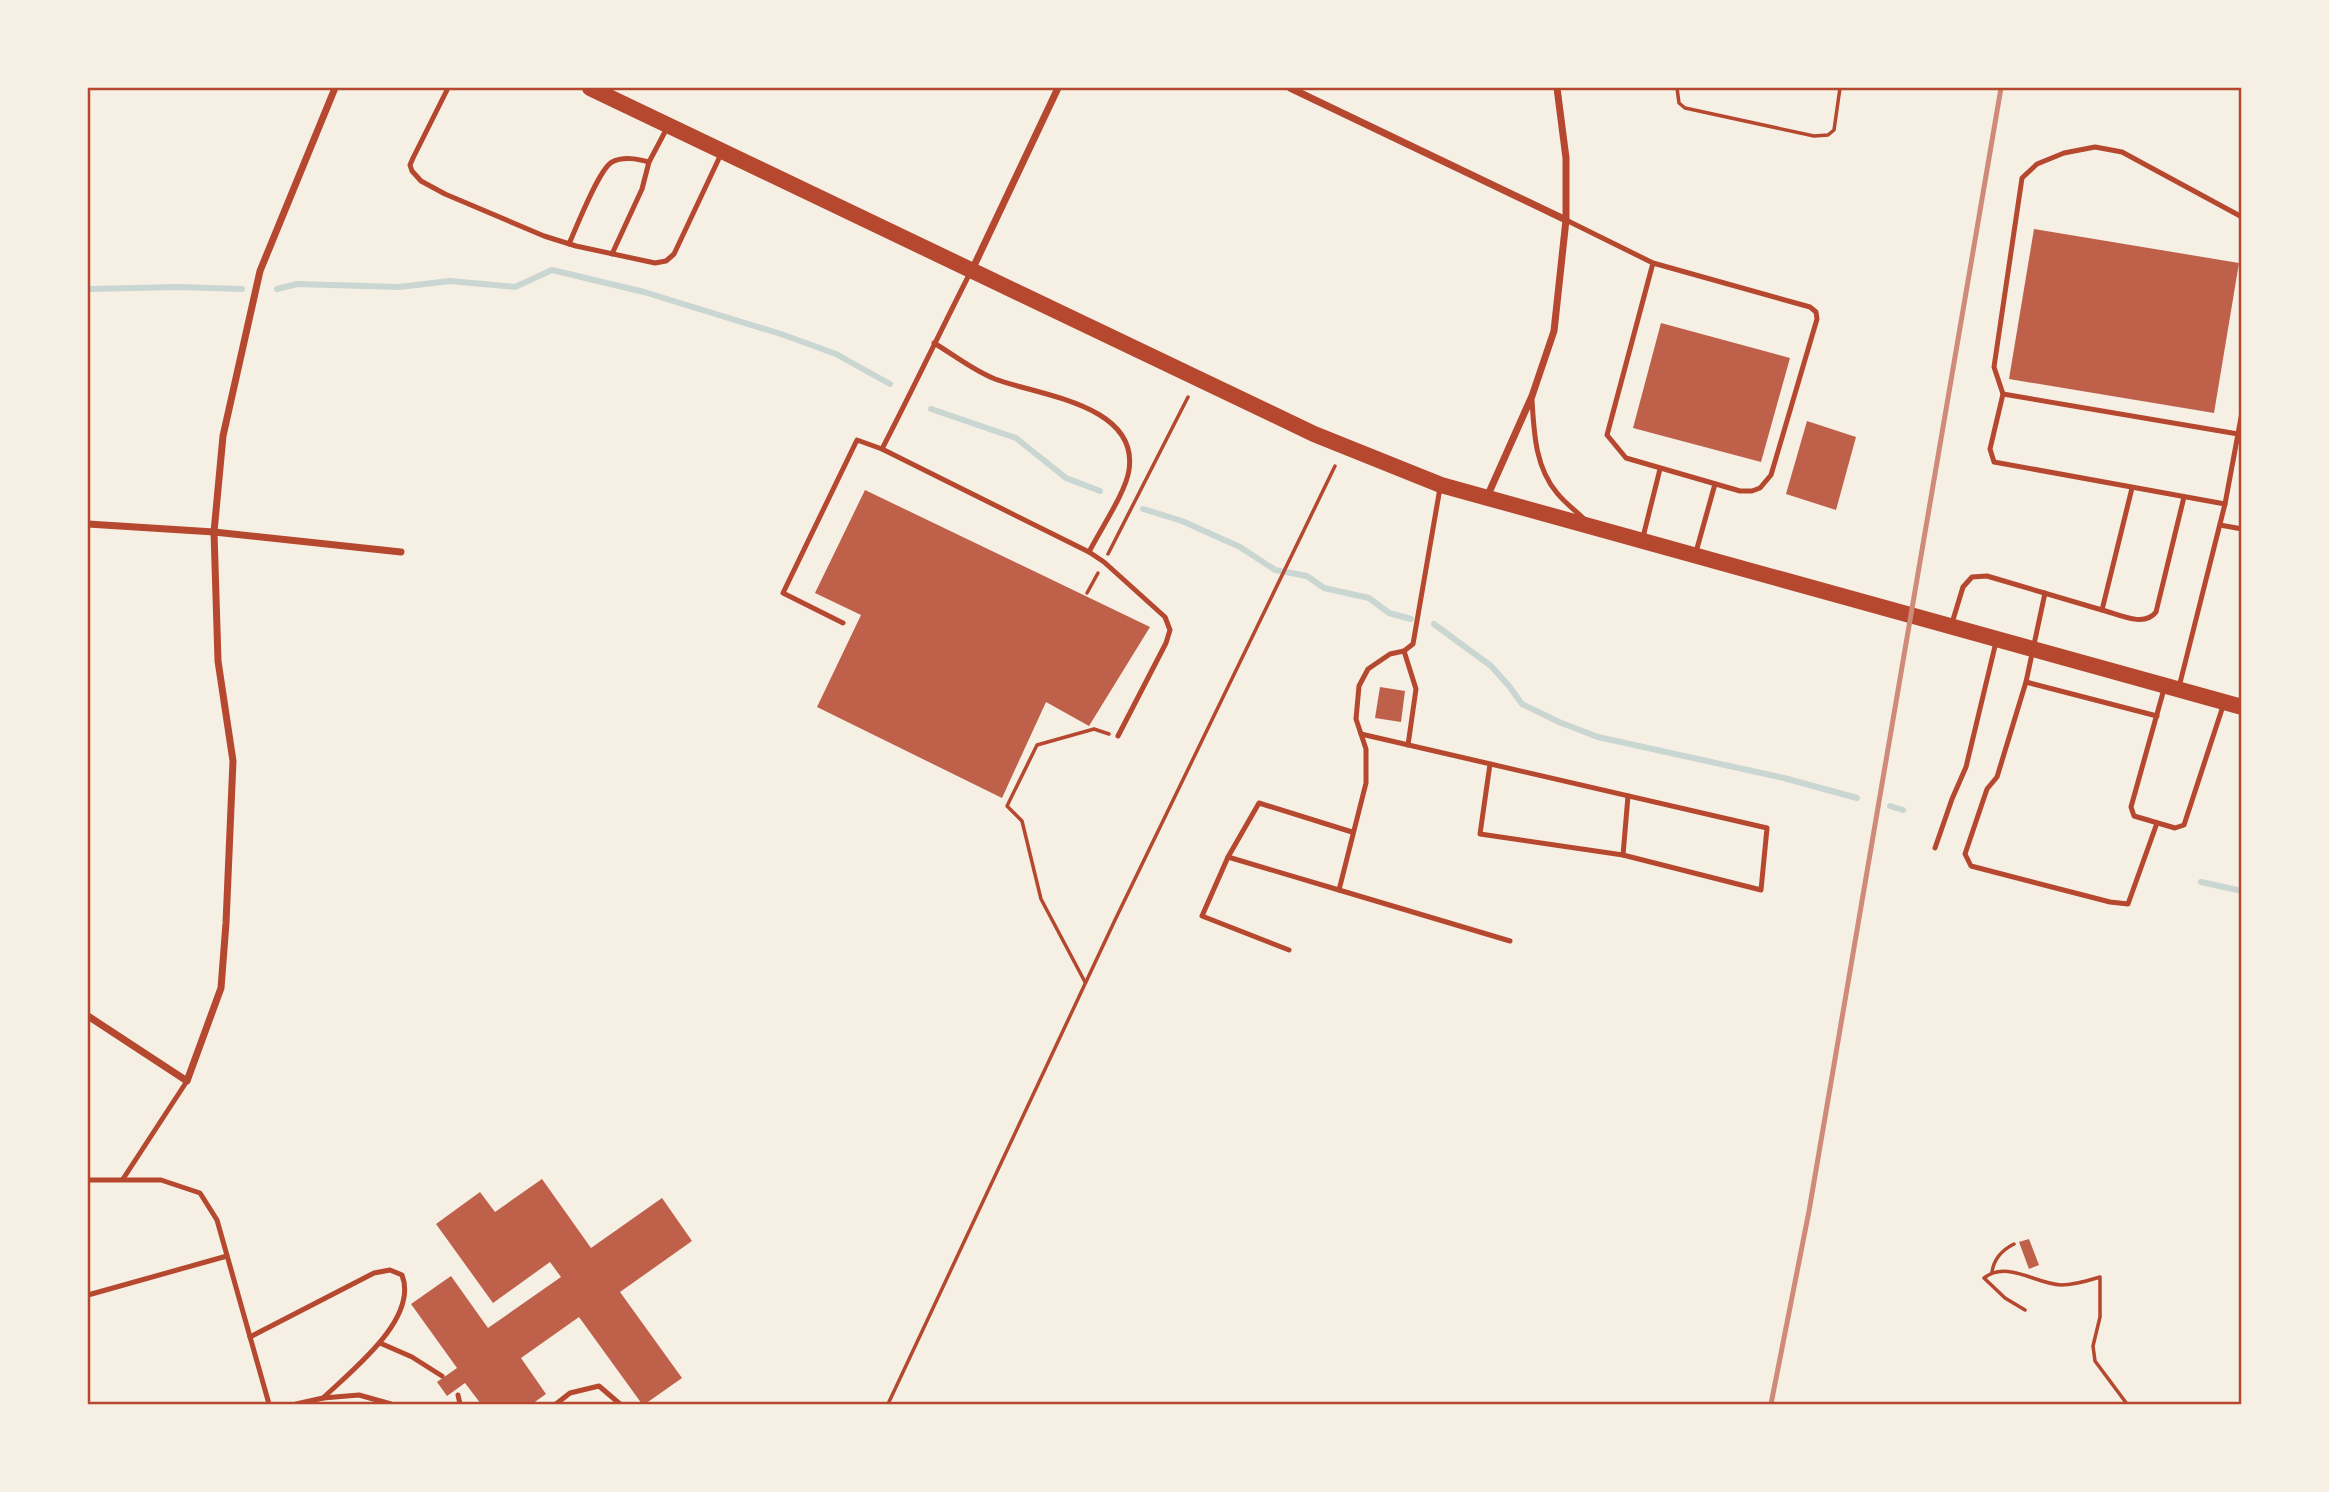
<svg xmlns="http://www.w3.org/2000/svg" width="2329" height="1492" viewBox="0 0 2329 1492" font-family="Overpass,sans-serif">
  <rect width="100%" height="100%" fill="#f6efe4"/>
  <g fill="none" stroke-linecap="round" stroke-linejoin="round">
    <g stroke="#c9d6d2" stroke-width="6">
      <polyline points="88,289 178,287 242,289"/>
      <polyline points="277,289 297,284 399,287 450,281 515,287 552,270 644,292 781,334 836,354 890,384"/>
      <polyline points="931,409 1016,438 1066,478 1100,491"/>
      <polyline points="1143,509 1182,521 1240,547 1275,570 1307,576 1324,588 1369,598 1389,613 1411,619"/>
      <polyline points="1434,624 1491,666 1509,686 1522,704 1559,722 1598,737 1784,778 1857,798"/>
      <polyline points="1890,806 1903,810"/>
      <polyline points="2201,882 2242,891"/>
    </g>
  </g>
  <g fill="#bf614a">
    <polygon points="2034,229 2239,263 2214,413 2009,379"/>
    <polygon points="1661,323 1790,358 1761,462 1633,428"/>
    <polygon points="1807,421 1856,437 1836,510 1786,494"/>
    <polygon points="865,490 1150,627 1089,726 1046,702 1002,798 817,707 861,615 815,593"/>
    <polygon points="1380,687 1405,691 1401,722 1375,718"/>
    <polygon points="542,1179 591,1248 662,1198 692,1241 620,1292 682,1378 645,1404 642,1404 579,1317 521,1358 546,1394 532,1404 481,1404 465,1383 447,1396 437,1382 457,1368 411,1304 451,1276 488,1328 561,1277 550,1262 493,1303 436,1224 480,1192 495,1212"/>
    <polygon points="2029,1239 2039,1265 2029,1269 2019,1242"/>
  </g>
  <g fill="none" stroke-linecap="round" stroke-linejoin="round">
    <g stroke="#b5482f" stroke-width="3.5">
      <polyline points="1677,88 1679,103 1685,108 1814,136 1828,135 1834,130 1840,88"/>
      <polyline points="1108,554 1188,397"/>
      <polyline points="1087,593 1098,573"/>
      <polyline points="1085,982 1041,899 1022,821 1007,806 1037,745 1094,729 1109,734"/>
      <path d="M1992,1272C1994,1258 2002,1250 2014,1244"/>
      <path d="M2025,1310L2005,1298L1984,1278C2007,1260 2036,1284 2061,1285C2075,1285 2087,1281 2100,1277V1317L2093,1346L2095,1361L2127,1404"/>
      <polyline points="888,1404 1115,920 1335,466"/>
    </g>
    <g stroke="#b5482f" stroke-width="5">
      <polyline points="448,88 413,158 410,165 412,171 421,181 445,194 544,236 576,246 655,263 666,261 674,254 722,152"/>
      <polyline points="2242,217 2122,152 2095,147 2064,153 2037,164 2022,178 1994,367 2003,394 2238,434 2242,412"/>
      <polyline points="1566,220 1653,263 1810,307 1816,312 1817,319 1771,475 1760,488 1752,491 1740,491 1626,458 1607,435 1653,263"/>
      <path d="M569,244C576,228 599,169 612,162C624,156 637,159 649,162"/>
      <polyline points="612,254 642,189 649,162 667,128"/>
      <path d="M934,343C954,355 974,371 995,379C1037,395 1139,404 1129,470C1126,492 1100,530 1089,552L882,449C912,391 940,332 970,273"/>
      <polyline points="2003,394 1990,449 1994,462 2225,504 2179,687"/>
      <path d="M1532,400C1534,432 1535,467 1557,493C1565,503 1576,511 1585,520"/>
      <polyline points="1440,488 1413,644 1404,651 1390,654 1368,669 1359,686 1356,719 1366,749 1366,783 1339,890 1510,941"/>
      <path d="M2132,488L2102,610C2118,614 2144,628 2156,612L2184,497"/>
      <polyline points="2225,504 2238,434"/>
      <polyline points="2220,525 2242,529"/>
      <polyline points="1643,537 1660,469"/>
      <polyline points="1089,552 1104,562 1165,617 1170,630 1166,643 1118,736"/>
      <polyline points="1696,552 1715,484"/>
      <polyline points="2045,593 2026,682 1997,777 1987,789 1965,854 1971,866 2110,902 2128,904 2157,823"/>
      <polyline points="843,623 783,593 857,440 882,449"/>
      <polyline points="1952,623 1963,587 1972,577 1987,576 2102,610"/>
      <polyline points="1404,651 1416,689 1408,745"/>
      <polyline points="2026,682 2157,716"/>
      <polyline points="2164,689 2131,807 2134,816 2175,828 2184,825 2224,703"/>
      <polyline points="1361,734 1767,828 1761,890 1623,855 1480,834 1490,764"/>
      <polyline points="1935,848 1952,799 1966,767 1996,642"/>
      <polyline points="1623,855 1628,796"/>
      <polyline points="1228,857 1259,803 1352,832"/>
      <polyline points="1289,950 1202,916 1228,857 1339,890"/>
      <polyline points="123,1179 187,1081"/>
      <polyline points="88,1180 161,1180 200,1193 217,1220 269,1404"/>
      <polyline points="88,1295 227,1256"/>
      <path d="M250,1337L374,1273L390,1270L402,1275C419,1319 351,1371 323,1398"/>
      <polyline points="380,1343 412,1357 442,1376"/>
      <polyline points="458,1395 460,1404"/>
      <polyline points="296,1404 323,1398 359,1395 391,1404"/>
      <polyline points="556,1404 570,1393 599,1386 620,1404"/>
    </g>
    <g stroke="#b5482f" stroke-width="7">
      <polyline points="1290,88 1566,220"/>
      <polyline points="972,270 1058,88"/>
      <polyline points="1487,497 1532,396 1554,331 1566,220 1566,158 1557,88"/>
      <polyline points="88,524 214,532 401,552"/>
      <polyline points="88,1016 187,1081 221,988 226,923 233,761 218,661 214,532 223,436 260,271 335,88"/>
    </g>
    <polyline stroke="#b5482f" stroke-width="16" points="590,88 1314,434 1441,485 2242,707"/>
    <polyline stroke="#cf8b77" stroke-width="5" points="1771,1404 1809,1211 2001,88"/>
  </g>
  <rect width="2329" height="1492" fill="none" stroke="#f6efe4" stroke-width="178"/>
  <rect x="89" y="89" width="2151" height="1314" fill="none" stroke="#b5482f" stroke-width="2.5"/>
</svg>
